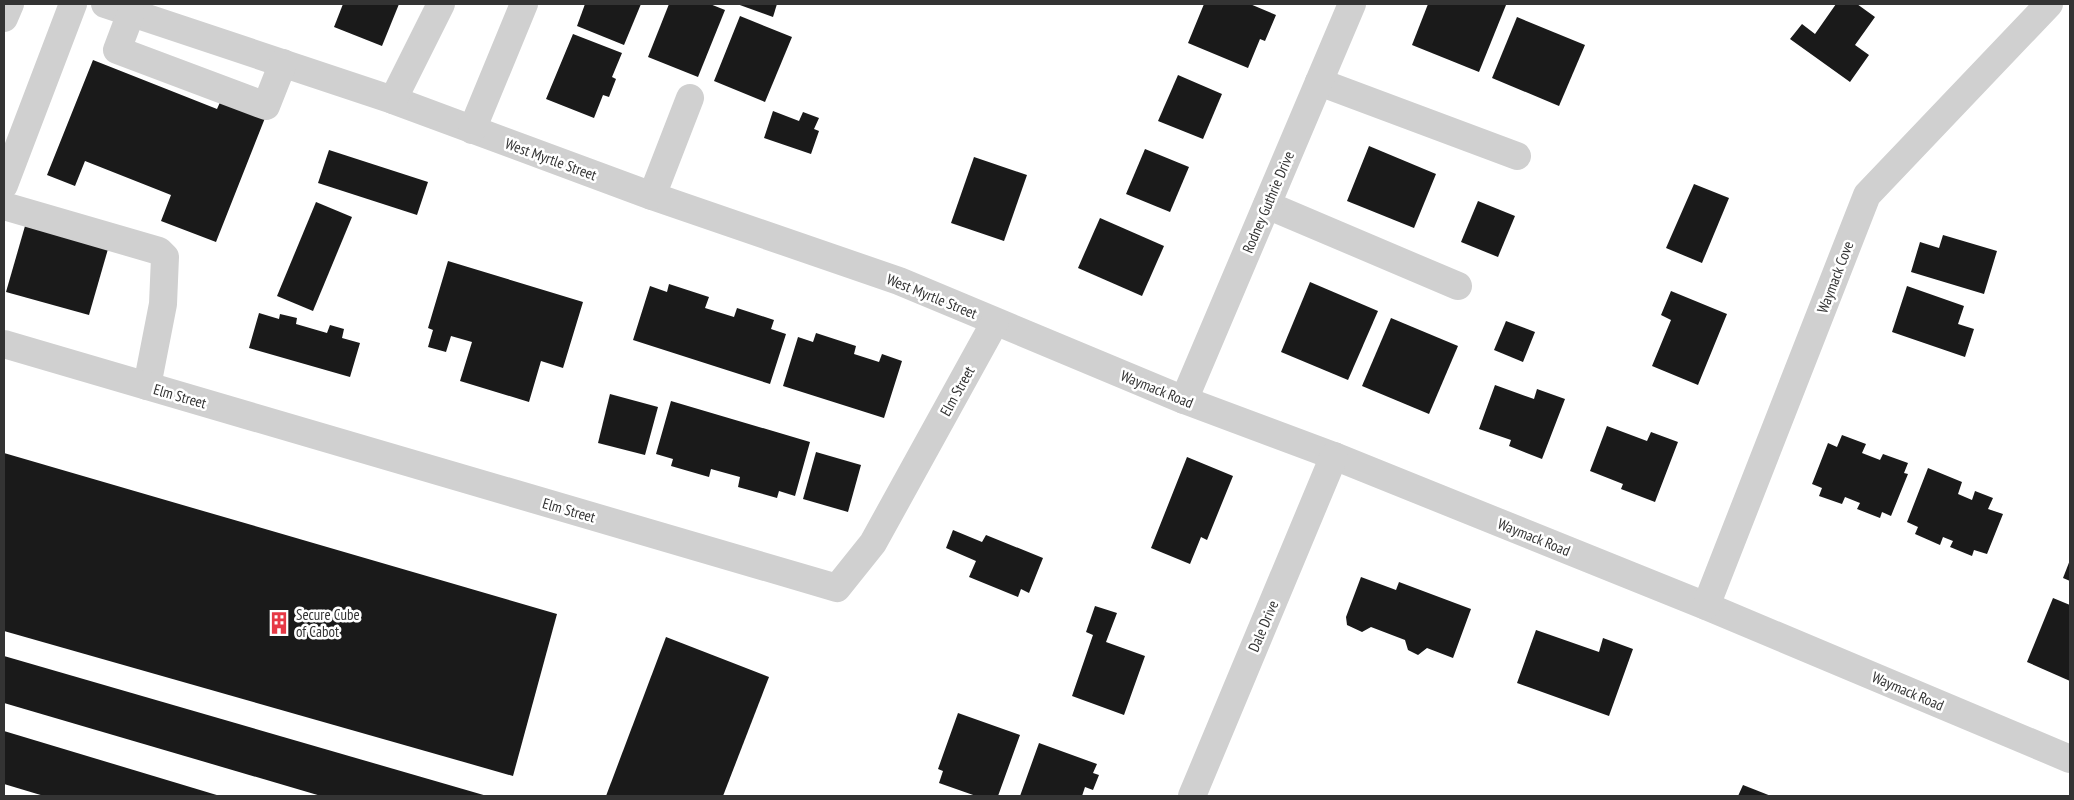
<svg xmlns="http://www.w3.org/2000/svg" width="2074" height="800" viewBox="0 0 2074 800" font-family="'PT Sans Narrow',sans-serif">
  <rect width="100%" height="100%" fill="#fff"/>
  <g fill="#1a1a1a">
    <polygon points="343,4 399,4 382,46 334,27"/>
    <polygon points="585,4 641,4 624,45 577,26"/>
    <polygon points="669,4 710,4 725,10 698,77 648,57"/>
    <polygon points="737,4 777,4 773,17"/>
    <polygon points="1204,4 1250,4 1276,15 1265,41 1260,39 1248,68 1188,43"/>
    <polygon points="1428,4 1506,5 1479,72 1412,45"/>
    <polygon points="1836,4 1857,4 1875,17 1855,45 1869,55 1850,82 1790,39 1802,24 1815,34"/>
    <polygon points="740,16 792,37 765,102 714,81"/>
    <polygon points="1517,17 1585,45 1559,106 1492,78"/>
    <polygon points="573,34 622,53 612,77 616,79 609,97 603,95 594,118 546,99"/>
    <polygon points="93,60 217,109 221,100 265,118 216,242 161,221 171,195 85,161 75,186 47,175"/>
    <polygon points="1178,75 1222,94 1203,139 1158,121"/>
    <polygon points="773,111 799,121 803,112 819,118 814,129 819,131 811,154 764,138"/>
    <polygon points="1369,146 1436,174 1414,228 1347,201"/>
    <polygon points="1145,149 1189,167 1170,212 1126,194"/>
    <polygon points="329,150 428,182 417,215 318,183"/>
    <polygon points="974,157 1027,175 1004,241 951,223"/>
    <polygon points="1694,184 1729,198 1702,263 1666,248"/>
    <polygon points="1478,201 1515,216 1498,257 1461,242"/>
    <polygon points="316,202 352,217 313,311 277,296"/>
    <polygon points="1100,218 1164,246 1142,296 1078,268"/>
    <polygon points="25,226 108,249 89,315 6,292"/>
    <polygon points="1943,235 1997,251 1984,294 1911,272 1920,242 1939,248"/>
    <polygon points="448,261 583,302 563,368 541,361 529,402 460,381 472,342 451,336 446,352 428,347 433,330 428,328"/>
    <polygon points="1310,282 1378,311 1348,380 1281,352"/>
    <polygon points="669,284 709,297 705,308 734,317 737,308 774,320 771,329 786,334 770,384 633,340 650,286 667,292"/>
    <polygon points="1907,286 1964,306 1958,324 1974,329 1965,357 1892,332"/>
    <polygon points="1671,291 1727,314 1698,385 1652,366 1671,320 1661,315"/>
    <polygon points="259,313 279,319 280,314 297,318 296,324 327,333 330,325 344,329 342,338 360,343 350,377 249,348"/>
    <polygon points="1391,318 1458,346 1429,414 1362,386"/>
    <polygon points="1506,321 1535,332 1523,362 1494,350"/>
    <polygon points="816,333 856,346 854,354 879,362 882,354 902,361 884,418 783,386 798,337 813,342"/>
    <polygon points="1495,385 1534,399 1537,389 1565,399 1542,459 1509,446 1511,440 1479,429"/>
    <polygon points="610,394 658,407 645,455 598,443"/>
    <polygon points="671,401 810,442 795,496 779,491 777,498 738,487 740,477 711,469 709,477 671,466 673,459 656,454"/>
    <polygon points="1607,426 1647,441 1651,432 1678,442 1655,502 1621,489 1623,484 1590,471"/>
    <polygon points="1842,435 1866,444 1862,453 1880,460 1883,454 1908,463 1904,473 1908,474 1891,516 1882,512 1880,518 1857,509 1860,503 1845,497 1842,504 1819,496 1822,488 1812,484 1828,443 1837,447"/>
    <polygon points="816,452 861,465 848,512 803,499"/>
    <polygon points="4,453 557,614 513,776 4,631"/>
    <polygon points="1187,457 1233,476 1207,540 1201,537 1190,564 1151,548"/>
    <polygon points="1928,468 1962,482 1958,494 1972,500 1975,491 1993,498 1988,509 2003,514 1987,554 1974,550 1972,556 1950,547 1953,541 1943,537 1940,545 1915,534 1918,527 1907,522"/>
    <polygon points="953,530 982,542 986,535 1043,558 1029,593 1021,589 1018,597 969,577 976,561 946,548"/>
    <polygon points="2070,560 2070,581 2063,578"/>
    <polygon points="1361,577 1396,590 1399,582 1471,609 1453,658 1427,648 1418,655 1408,650 1405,640 1371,627 1362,632 1347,625 1346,617"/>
    <polygon points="2053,598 2070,605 2070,681 2027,662"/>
    <polygon points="1095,606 1117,613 1106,642 1145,656 1124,715 1072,696 1093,635 1086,632"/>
    <polygon points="1536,630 1599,652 1603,638 1633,649 1609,716 1517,683"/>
    <polygon points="666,637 769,677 723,796 606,796"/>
    <polygon points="4,656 487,796 321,796 4,703"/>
    <polygon points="958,713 1020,735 998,796 976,796 939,783 943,771 938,769"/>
    <polygon points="4,731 220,796 44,796 4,784"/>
    <polygon points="1039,743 1097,764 1093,773 1099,775 1093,790 1085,787 1082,796 1020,796"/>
    <polygon points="1743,785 1771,796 1738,796"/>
  </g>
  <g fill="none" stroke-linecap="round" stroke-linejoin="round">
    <g stroke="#d0d0d0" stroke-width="28">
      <polyline points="105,4 393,100 652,196 899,281 1184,400 1334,456 1706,606 2070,759"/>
      <polyline points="131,13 117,50 266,106 283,63"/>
      <polyline points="4,18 10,4"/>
      <polyline points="1319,82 1517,156"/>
      <polyline points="393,100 441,4"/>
      <polyline points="472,130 524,4"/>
      <polyline points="4,185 73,4"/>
      <polyline points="652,196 690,98"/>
      <polyline points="1267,205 1458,286"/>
      <polyline points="4,206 159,251 165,257 163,304 147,386"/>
      <polyline points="4,344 837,588 873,543 995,322"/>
      <polyline points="1184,400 1352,4"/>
      <polyline points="1706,606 1867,195 2049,4"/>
      <polyline points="1192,796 1334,456"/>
    </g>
  </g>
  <defs>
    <symbol id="building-bare" viewBox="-9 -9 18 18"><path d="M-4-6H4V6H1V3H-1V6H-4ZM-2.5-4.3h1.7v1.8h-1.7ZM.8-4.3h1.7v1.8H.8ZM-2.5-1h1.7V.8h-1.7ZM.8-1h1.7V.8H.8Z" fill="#e63946" stroke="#fff" stroke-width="2.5" paint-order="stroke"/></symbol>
  </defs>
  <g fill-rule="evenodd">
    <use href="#building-bare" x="263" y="607" width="32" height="32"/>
  </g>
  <g text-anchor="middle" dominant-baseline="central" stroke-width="5" stroke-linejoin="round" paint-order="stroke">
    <g font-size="15" fill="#333" stroke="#fff">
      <text transform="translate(551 159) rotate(20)">West Myrtle Street</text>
      <text transform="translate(1268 202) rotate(-67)">Rodney Guthrie Drive</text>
      <text transform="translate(1835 277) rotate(-69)">Waymack Cove</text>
      <text transform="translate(932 296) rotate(22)">West Myrtle Street</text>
      <text transform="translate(1157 389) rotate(22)">Waymack Road</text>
      <text transform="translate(957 391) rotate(-61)">Elm Street</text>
      <text transform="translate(180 396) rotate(16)">Elm Street</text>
      <text transform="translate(569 510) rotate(16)">Elm Street</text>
      <text transform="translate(1534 537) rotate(22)">Waymack Road</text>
      <text transform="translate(1263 626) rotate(-67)">Dale Drive</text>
      <text transform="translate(1908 691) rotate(23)">Waymack Road</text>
    </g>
    <g font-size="15" fill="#333" stroke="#fff" text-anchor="start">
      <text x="296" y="614">Secure Cube<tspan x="296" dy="17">of Cabot</tspan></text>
    </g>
  </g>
  <rect width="2074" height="800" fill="none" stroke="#333333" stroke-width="10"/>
</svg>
